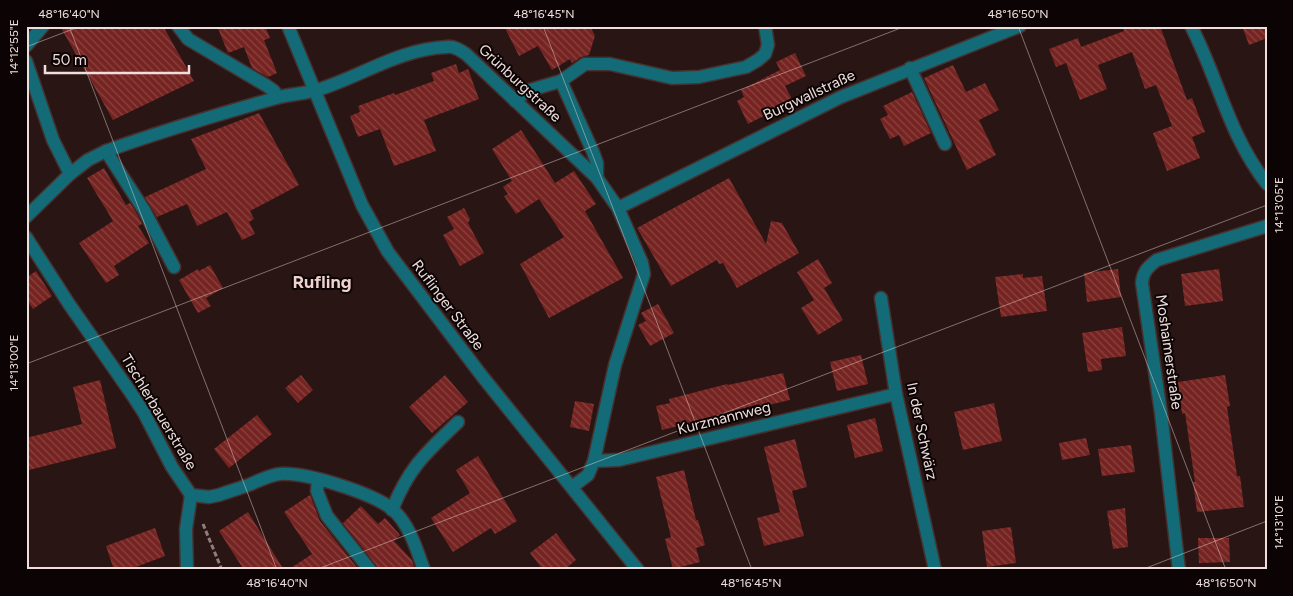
<svg xmlns="http://www.w3.org/2000/svg" width="1293" height="596" viewBox="0 0 1293 596" font-family="Figtree,sans-serif">
  <defs>
    <pattern id="building-back-hatch" width="6" height="6" patternUnits="userSpaceOnUse" patternTransform="scale(1.25)"><rect width="6" height="6" fill="#762421"/><path d="M-1 5l2 2M0 0l6 6M5-1l2 2" fill="none" stroke="#8a4341"/></pattern>
  </defs>
  <rect width="100%" height="100%" fill="#291513"/>
  <g fill="url(#building-back-hatch)">
    <polygon points="60,26 163,26 194,81 113,120"/>
    <polygon points="217,26 265,26 270,38 264,40 277,73 268,77 252,68 244,47 228,53"/>
    <polygon points="504,26 590,26 595,36 589,55 581,57 572,63 570,59 552,70 538,46 519,56"/>
    <polygon points="1123,26 1160,26 1187,100 1192,98 1205,132 1192,137 1200,158 1167,171 1153,133 1172,126 1156,85 1145,89 1132,52 1098,65 1107,89 1080,100 1066,63 1056,67 1049,49 1078,38 1081,47 1124,31"/>
    <polygon points="1242,26 1267,26 1267,38 1249,45"/>
    <polygon points="795,53 806,76 785,86 793,101 748,124 737,101 744,97 741,90 780,70 776,62"/>
    <polygon points="456,64 459,73 468,69 479,99 424,120 436,151 394,166 380,129 358,137 350,116 360,112 358,106 394,93 395,95 434,81 431,73"/>
    <polygon points="953,65 966,92 985,83 999,110 979,120 996,155 967,170 924,78"/>
    <polygon points="912,92 931,133 904,146 899,135 890,139 880,119 888,115 883,106"/>
    <polygon points="259,113 299,185 250,211 254,219 249,222 255,234 242,240 227,212 197,226 187,204 157,217 145,197 206,169 191,139"/>
    <polygon points="521,130 555,183 574,171 596,204 585,211 623,278 549,318 520,264 564,237 539,199 516,214 504,196 508,194 503,187 512,181 492,149"/>
    <polygon points="104,168 126,205 130,203 137,214 142,224 138,226 149,243 114,266 119,275 106,283 79,243 113,221 87,178"/>
    <polygon points="729,178 766,244 771,221 782,223 799,253 737,288 723,263 719,264 717,260 671,286 637,228"/>
    <polygon points="464,208 470,219 468,223 484,253 460,266 443,235 454,229 447,217"/>
    <polygon points="818,259 832,283 824,288 843,320 818,335 801,308 814,300 797,272"/>
    <polygon points="210,265 223,288 206,298 211,306 198,313 179,280 198,269 199,271"/>
    <polygon points="1118,269 1121,297 1087,302 1084,273"/>
    <polygon points="1219,269 1223,301 1185,306 1181,274"/>
    <polygon points="36,271 52,296 33,309 26,299 26,278"/>
    <polygon points="1023,274 1023,278 1042,276 1047,311 1001,317 995,277"/>
    <polygon points="658,304 674,333 650,346 638,325 646,321 641,313"/>
    <polygon points="1122,327 1126,356 1101,359 1102,370 1088,372 1082,333"/>
    <polygon points="861,355 868,384 837,391 830,362"/>
    <polygon points="783,373 790,400 760,407 759,404 703,419 705,423 687,427 686,424 662,430 656,406 670,403 669,399 727,384 728,385"/>
    <polygon points="301,375 313,390 298,403 285,388"/>
    <polygon points="445,375 468,402 432,433 409,407"/>
    <polygon points="1225,375 1230,406 1227,407 1237,476 1240,476 1244,507 1197,512 1193,482 1195,482 1185,413 1182,414 1178,382"/>
    <polygon points="100,380 116,448 29,470 26,459 26,438 82,424 73,387"/>
    <polygon points="575,401 594,404 589,431 570,427"/>
    <polygon points="994,403 1002,441 963,450 954,412"/>
    <polygon points="257,415 272,434 229,468 214,449"/>
    <polygon points="875,418 883,451 855,458 847,425"/>
    <polygon points="1086,438 1090,455 1062,460 1059,443"/>
    <polygon points="795,439 807,487 792,491 804,536 764,546 757,518 780,512 764,447"/>
    <polygon points="1131,445 1135,472 1102,476 1098,449"/>
    <polygon points="478,456 517,521 495,534 491,528 453,552 431,518 470,493 456,470"/>
    <polygon points="684,470 696,520 698,520 705,545 696,548 700,562 673,569 665,539 671,537 656,477"/>
    <polygon points="310,495 320,521 359,570 288,570 312,554 284,512"/>
    <polygon points="361,506 378,524 385,518 400,535 394,541 412,560 415,570 378,570 376,565 343,523"/>
    <polygon points="1125,508 1128,547 1113,549 1107,511"/>
    <polygon points="248,512 284,570 244,570 219,531"/>
    <polygon points="1011,527 1016,563 987,567 982,531"/>
    <polygon points="155,528 165,556 128,570 114,570 106,546"/>
    <polygon points="556,533 576,560 564,570 543,570 530,553"/>
    <polygon points="1198,538 1229,538 1230,562 1199,563"/>
  </g>
  <g fill="none" stroke-linecap="round" stroke-linejoin="round">
    <defs>
      <g id="minor">
        <polyline points="178,26 188,39 267,86 274,91 278,97"/>
        <polyline points="288,26 362,205 388,252 482,376 638,570"/>
        <path d="M1191,26C1219,80 1228,134 1267,184"/>
        <polyline points="26,46 43,26"/>
        <polyline points="26,61 53,140 70,174"/>
        <polyline points="910,68 945,144"/>
        <polyline points="561,81 593,152 597,163 597,178"/>
        <polyline points="515,101 527,91 561,81 585,64 610,64 672,78 699,77 746,67 758,60 765,54 768,45 765,26"/>
        <polyline points="106,151 144,210 174,267"/>
        <polyline points="618,208 841,97 1020,26"/>
        <path d="M26,217L70,174L88,160L106,151C162,131 219,114 276,98C289,94 304,94 317,90C360,77 399,49 446,47C454,46 460,50 466,54L597,178L618,208L642,263L644,274L615,365L594,461"/>
        <path d="M26,237L69,304L131,393L144,413L172,467L191,495L209,497L219,495C230,491 241,488 251,484C260,480 270,475 280,474C306,472 372,493 392,509C409,523 417,550 424,570"/>
        <polyline points="881,298 896,394 935,570"/>
        <polyline points="318,480 317,491 327,516 370,570"/>
        <polyline points="572,487 588,475 594,461 619,460 896,394"/>
        <path d="M392,510C409,467 426,453 458,422"/>
        <polyline points="187,570 186,529 191,495"/>
        <path d="M1179,570L1161,413L1142,283C1143,271 1148,267 1157,260L1267,226"/>
      </g>
    </defs>
    <use href="#minor" stroke="#45312f" stroke-width="15"/>
    <polyline stroke="#8f7e7c" stroke-width="3" stroke-dasharray="5 2.5" stroke-linecap="butt" points="203,524 222,570"/>
    <use href="#minor" stroke="#126b77" stroke-width="12"/>
  </g>
  <path fill="none" stroke="#eedfdd" stroke-width="1" stroke-opacity="0.45" d="M69,26L277,570M543,26L752,570M1018,26L1226,570M26,47L81,26M26,364L906,26M315,570L1267,205M1141,570L1267,521"/>
  <g text-anchor="middle" dominant-baseline="central" stroke-width="4" stroke-linejoin="round" paint-order="stroke">
    <g font-size="15" fill="#eedfdd" stroke="#0c0404">
      <text transform="translate(520 83) rotate(43)">Grünburgstraße</text>
      <text transform="translate(809 95) rotate(-25)">Burgwallstraße</text>
      <text transform="translate(448 305) rotate(53)">Ruflinger Straße</text>
      <text transform="translate(1169 352) rotate(82)">Moshaimerstraße</text>
      <text transform="translate(159 412) rotate(59)">Tischlerbauerstraße</text>
      <text transform="translate(724 418) rotate(-14)">Kurzmannweg</text>
      <text transform="translate(922 431) rotate(78)">In der Schwärz</text>
    </g>
    <g font-size="18" font-weight="bold" fill="#efd1cd" stroke="#0c0404">
      <text x="322" y="282">Rufling</text>
    </g>
  </g>
  <rect width="1293" height="596" fill="none" stroke="#0c0404" stroke-width="55"/>
  <path d="M45 65v8h144v-8" fill="none" stroke="#eedfdd" stroke-width="2.5"/>
  <text x="52" y="65" font-size="15" fill="#eedfdd" stroke="#0c0404" stroke-width="4" paint-order="stroke">50 m</text>
  <rect x="28" y="28" width="1238" height="540" fill="none" stroke="#eedfdd" stroke-width="2"/>
  <g font-size="12" text-anchor="middle" fill="#eedfdd">
    <text x="69" y="18">48°16'40"N</text>
    <text x="544" y="18">48°16'45"N</text>
    <text x="1018" y="18">48°16'50"N</text>
    <text transform="translate(14 47) rotate(-90)" y="4">14°12'55"E</text>
    <text transform="translate(1279 205) rotate(-90)" y="4">14°13'05"E</text>
    <text transform="translate(14 363) rotate(-90)" y="4">14°13'00"E</text>
    <text transform="translate(1279 522) rotate(-90)" y="4">14°13'10"E</text>
    <text x="277" y="587">48°16'40"N</text>
    <text x="751" y="587">48°16'45"N</text>
    <text x="1226" y="587">48°16'50"N</text>
  </g>
</svg>
